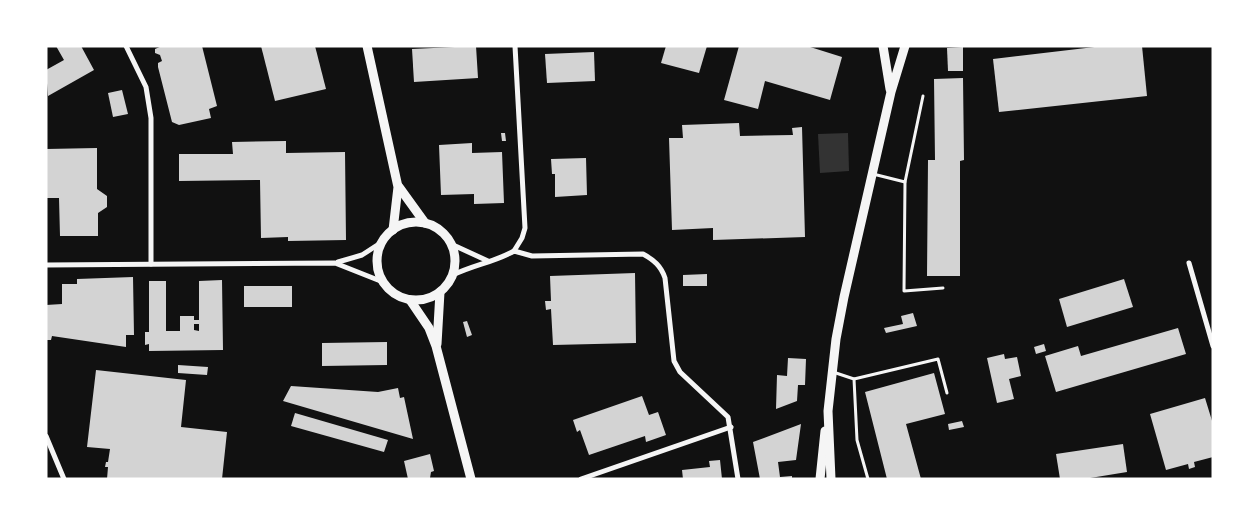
<svg xmlns="http://www.w3.org/2000/svg" width="1259" height="525" viewBox="0 0 1259 525" font-family="'Fira Sans Condensed',sans-serif">
  <rect width="100%" height="100%" fill="#111"/>
  <polygon fill="#333" points="848,133 849,171 820,173 818,134"/>
  <g fill="#d3d3d3" fill-rule="evenodd">
    <polygon points="56,46 81,46 94,70 48,96 46,70 64,60"/>
    <polygon points="162,46 202,46 217,106 209,109 211,118 179,125 172,122 158,67 158,63 162,61 160,55 155,53 155,49"/>
    <polygon points="261,46 315,46 326,89 275,101"/>
    <polygon points="476,46 478,78 414,82 412,49"/>
    <polygon points="666,46 707,46 699,73 661,63"/>
    <polygon points="739,46 807,46 842,57 830,100 765,81 758,109 724,100"/>
    <polygon points="1103,46 1142,46 1147,96 999,112 993,59"/>
    <polygon points="963,47 963,71 948,71 947,48"/>
    <polygon points="594,52 595,81 547,83 545,54"/>
    <polygon points="963,78 964,160 960,161 960,276 927,276 928,160 935,160 934,79"/>
    <polygon points="122,90 128,114 113,117 108,93"/>
    <polygon points="739,123 740,136 793,135 792,128 802,127 805,237 713,240 713,228 672,230 669,138 683,138 682,125"/>
    <polygon points="501,133 505,133 506,141 502,141"/>
    <polygon points="286,141 286,153 345,152 346,240 288,241 288,237 261,238 260,180 179,181 179,154 233,154 232,142"/>
    <polygon points="472,143 472,153 502,152 504,203 474,204 474,194 441,195 439,145"/>
    <polygon points="97,148 97,189 107,196 107,207 98,213 98,236 60,236 59,198 46,198 46,149"/>
    <polygon points="586,158 587,195 555,197 555,174 552,174 551,159"/>
    <polygon points="635,273 636,343 553,345 551,309 546,310 545,301 551,301 550,276"/>
    <polygon points="707,274 707,286 683,286 683,275"/>
    <polygon points="133,277 134,335 126,335 126,347 52,336 51,340 46,340 46,305 62,304 62,284 77,284 77,279"/>
    <polygon points="1124,279 1133,307 1067,327 1059,299"/>
    <path d="M222,280L223,350L149,351V344L145,345V332H149V281H166V331H180V316H194V320H199V281ZM194,324H199V331L194,330Z"/>
    <rect x="244" y="286" width="48" height="21"/>
    <polygon points="913,313 917,326 886,333 884,328 903,324 901,316"/>
    <polygon points="467,321 472,335 467,337 463,322"/>
    <polygon points="1178,328 1186,354 1056,392 1045,356 1078,346 1081,356"/>
    <polygon points="387,342 387,365 322,366 322,343"/>
    <polygon points="1044,344 1046,351 1036,354 1034,347"/>
    <polygon points="1004,354 1005,359 1017,357 1021,376 1009,379 1014,399 997,403 987,358"/>
    <polygon points="788,358 806,359 805,385 798,385 797,401 776,409 777,375 787,376"/>
    <polygon points="178,365 208,367 207,375 178,373"/>
    <polygon points="96,370 186,380 181,427 227,432 222,479 107,479 108,467 105,467 106,462 108,462 110,449 87,447"/>
    <polygon points="934,373 945,414 906,424 921,479 887,479 865,392"/>
    <polygon points="291,386 378,392 398,388 400,398 404,397 413,439 283,401"/>
    <polygon points="642,396 649,415 658,412 666,435 646,442 645,436 589,455 580,430 577,432 573,420"/>
    <polygon points="1205,398 1213,424 1213,457 1194,462 1195,467 1189,469 1188,464 1166,470 1150,414"/>
    <polygon points="295,413 388,440 384,452 291,426"/>
    <polygon points="962,421 964,427 949,430 948,424"/>
    <polygon points="801,424 796,460 778,462 780,477 792,476 792,479 760,479 753,442"/>
    <polygon points="1123,444 1127,472 1084,479 1060,479 1056,454"/>
    <polygon points="430,454 434,471 431,472 430,478 408,479 404,461"/>
    <polygon points="720,460 722,479 683,479 682,470 710,467 709,461"/>
  </g>
  <g fill="none" stroke-linecap="round" stroke-linejoin="round">
    <g stroke="#f5f5f5" stroke-width="3">
      <polyline points="873,174 905,182 923,96"/>
      <polyline points="905,182 904,291 943,288"/>
      <polyline points="833,372 854,379 857,440 868,479"/>
      <polyline points="854,379 938,359 947,393"/>
    </g>
    <g stroke="#f5f5f5" stroke-width="5">
      <polyline points="126,46 146,87 151,118 151,264"/>
      <polyline points="451,244 488,261"/>
      <polyline points="514,251 522,238 525,228 515,46"/>
      <polyline points="338,262 362,255 382,242"/>
      <polyline points="1189,263 1213,346"/>
      <polyline points="46,265 335,263 383,282"/>
      <path d="M453,275C473,265 495,262 514,251L532,256L643,254C654,260 661,266 665,278L674,361L680,372L728,417L738,479"/>
      <polyline points="46,436 64,479"/>
      <polyline points="581,479 731,427"/>
    </g>
    <g stroke="#f5f5f5" stroke-width="9">
      <polyline points="367,46 398,187 393,230"/>
      <polyline points="883,46 890,89"/>
      <polyline points="399,187 425,223"/>
      <circle cx="416" cy="261" r="39"/>
      <polyline points="410,300 429,328 436,346 471,479"/>
      <polyline points="437,344 440,292"/>
      <polyline points="820,479 825,431"/>
      <polyline points="831,479 828,411 836,339 844,297 891,92 905,46"/>
    </g>
  </g>
  <rect width="1259" height="525" fill="none" stroke="#ffffff" stroke-width="95"/>
</svg>
